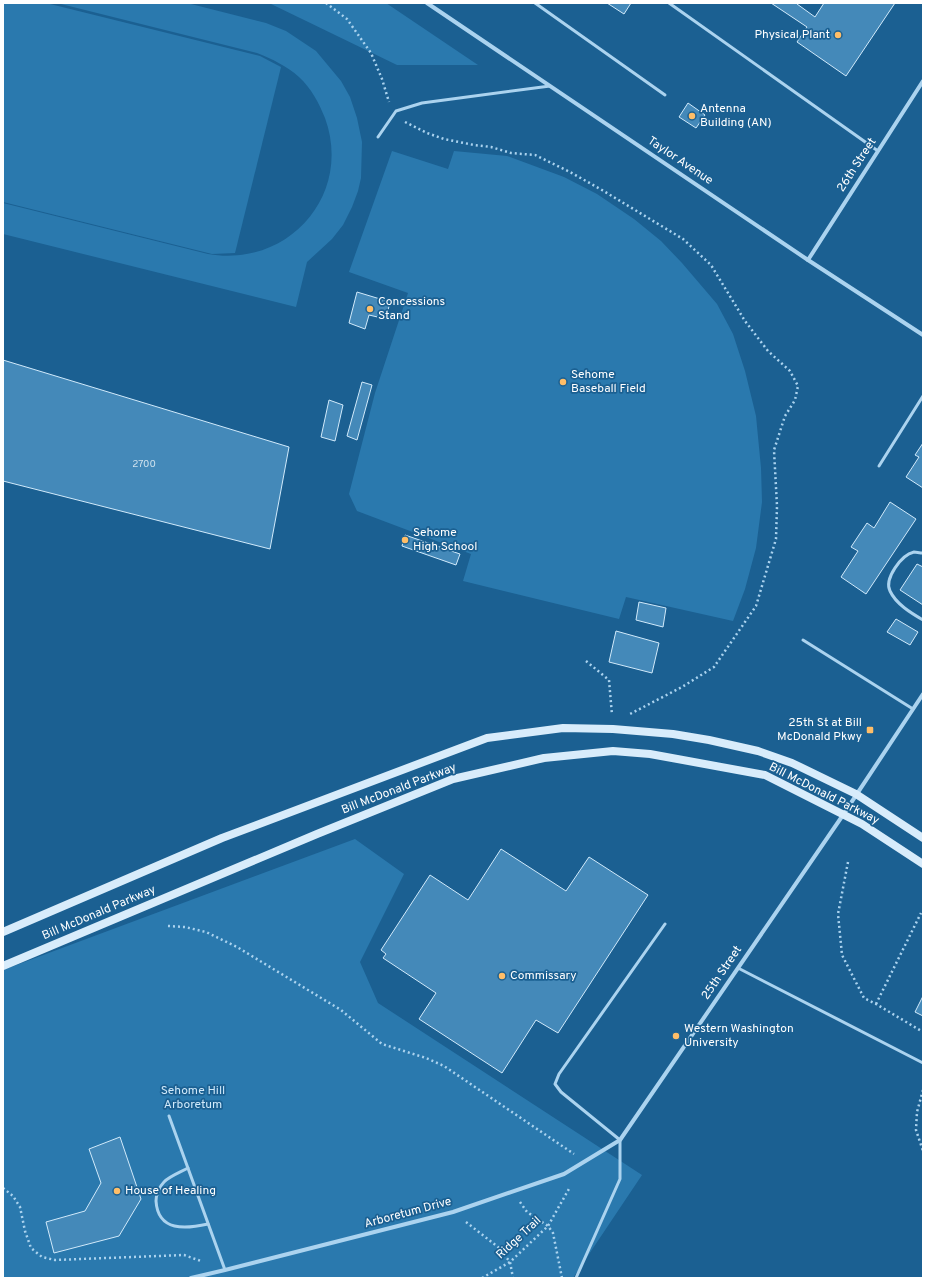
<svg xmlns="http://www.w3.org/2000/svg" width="926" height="1281" viewBox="0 0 926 1281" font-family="Overpass,sans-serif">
  <rect width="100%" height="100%" fill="#1b6092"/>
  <g fill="#2a79ae">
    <polygon points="3,3 46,3 260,56 281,67 235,253 212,254 3,202"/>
    <path d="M57,3H187L266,23L286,31L316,51L341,81L350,97L357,118L362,142L361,178L358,191L352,207L343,225L332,239L307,262L296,307L3,234V203L208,254C288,268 353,195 325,118C319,103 311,88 299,77C287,66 272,59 257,53Z"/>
    <polygon points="269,3 386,3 478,65 397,65"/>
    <polygon points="392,151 448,169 454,151 507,156 564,177 597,194 634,219 661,241 682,263 717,304 733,334 745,371 756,416 761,468 762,502 756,548 745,589 733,621 626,597 619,619 463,581 471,554 357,511 349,494 375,393 408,293 349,272"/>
    <polygon points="355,839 404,874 360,962 378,1003 642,1175 573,1278 3,1278 3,970"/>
  </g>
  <g fill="#4489b9" stroke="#d1eafb">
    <polygon points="607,3 631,3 624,14"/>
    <polygon points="771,3 798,3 797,4 815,17 824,3 895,3 846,76 797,42 807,27"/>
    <polygon points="688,103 705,115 696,128 679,117"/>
    <polygon points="357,292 390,302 386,319 369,315 365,329 349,323"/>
    <polygon points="3,360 289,447 270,549 3,481"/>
    <polygon points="362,382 372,385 357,440 347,436"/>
    <polygon points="329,400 343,405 335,441 321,437"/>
    <polygon points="923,443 923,488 906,477 919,457 915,455"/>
    <polygon points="890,502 916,519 866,594 841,577 858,551 851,547 867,523 874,528"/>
    <polygon points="405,535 460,554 456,565 402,546"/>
    <polygon points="917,564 923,567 923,605 900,590"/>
    <polygon points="639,602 666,608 663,627 636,620"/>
    <polygon points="896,619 918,632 910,645 887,632"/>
    <polygon points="616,631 659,643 652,673 609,662"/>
    <polygon points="501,849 566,891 589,857 648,895 558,1033 536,1020 502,1073 419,1019 436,993 383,958 386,954 381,950 430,875 468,900"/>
    <polygon points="923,996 923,1016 915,1012"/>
    <polygon points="120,1137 141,1199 119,1236 54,1253 46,1222 85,1211 101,1183 89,1149"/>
  </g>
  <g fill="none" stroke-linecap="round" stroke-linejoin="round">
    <g stroke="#abd3ef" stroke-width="2.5" stroke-dasharray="2 3" stroke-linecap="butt">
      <polyline points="326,3 347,19 371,53 382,79 389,102"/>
      <polyline points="405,122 427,133 444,139 474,145 491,147 511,153 535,155 570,172 602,190 683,239 711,265 745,321 768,351 790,371 798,386 795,400 785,416 774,450 777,506 776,539 756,606 714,667 682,687 630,714"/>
      <polyline points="586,661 609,680 612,715"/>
      <polyline points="848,862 838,914 842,955 864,998 876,1004 923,1032"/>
      <polyline points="168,926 185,927 206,932 237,947 341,1010 382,1044 426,1058 444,1066 574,1154"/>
      <polyline points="876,1004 921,913"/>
      <polyline points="923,1090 917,1112 916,1130 923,1151"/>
      <polyline points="3,1188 13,1196 20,1207 25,1231 31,1248 42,1257 55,1260 184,1255 201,1261"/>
      <polyline points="520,1202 527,1212 548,1226 553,1233 562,1278"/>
      <polyline points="466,1222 498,1247 510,1262 513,1278"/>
      <polyline points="482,1278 510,1262 548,1226 570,1187"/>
    </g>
    <g stroke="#abd3ef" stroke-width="3">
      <polyline points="535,3 665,95"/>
      <polyline points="669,3 878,151"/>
      <polyline points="378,137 396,111 422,103 550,86"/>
      <polyline points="879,466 923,396"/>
      <path d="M923,553C920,553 916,552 914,552C901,555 884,579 890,591C896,604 911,613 923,620"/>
      <polyline points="803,640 913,709"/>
      <polyline points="738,968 923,1063"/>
      <polyline points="169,1116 225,1270"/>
      <path d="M188,1168C181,1172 170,1176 164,1182C159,1187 156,1195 156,1201C158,1232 186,1229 208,1224"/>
      <polyline points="576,1278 620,1179 620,1140 561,1092 555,1084 559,1074 665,924"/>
    </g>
    <g stroke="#abd3ef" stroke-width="4">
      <polyline points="427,3 808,260 923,335"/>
      <polyline points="808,260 923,81"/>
      <polyline points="191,1278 225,1270 453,1212 564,1174 620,1140 843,815 923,694"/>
    </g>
    <g stroke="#d8ecfb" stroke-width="8">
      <polyline points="3,932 222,838 487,738 563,728 613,729 673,734 709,740 758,751 792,763 856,794 923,838"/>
      <polyline points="3,966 317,834 453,779 544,758 613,751 650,754 765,775 862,824 923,864"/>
    </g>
  </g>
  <g fill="#ffbe68" stroke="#1b6092" stroke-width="1.5">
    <circle cx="838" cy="35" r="4"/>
    <circle cx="692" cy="116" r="4"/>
    <circle cx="370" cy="309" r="4"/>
    <circle cx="563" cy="382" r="4"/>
    <circle cx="405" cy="540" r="4"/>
    <rect x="866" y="726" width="8" height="8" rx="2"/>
    <circle cx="502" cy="976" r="4"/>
    <circle cx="676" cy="1036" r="4"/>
    <circle cx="117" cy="1191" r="4"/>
  </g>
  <g text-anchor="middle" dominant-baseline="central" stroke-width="3.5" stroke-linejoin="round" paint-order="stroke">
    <g font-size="10" fill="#d0e2ee">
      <text x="144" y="464">2700</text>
    </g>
    <g font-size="12" fill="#fff" stroke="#1b6092" text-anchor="start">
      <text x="830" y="35" text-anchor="end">Physical Plant</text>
      <text x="700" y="109">Antenna<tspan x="700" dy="14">Building (AN)</tspan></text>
      <text x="378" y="302">Concessions<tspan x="378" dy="14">Stand</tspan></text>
      <text x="571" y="375">Sehome<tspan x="571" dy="14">Baseball Field</tspan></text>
      <text x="413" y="533">Sehome<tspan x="413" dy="14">High School</tspan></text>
      <text x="862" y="723" text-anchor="end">25th St at Bill<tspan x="862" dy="14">McDonald Pkwy</tspan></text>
      <text x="510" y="976">Commissary</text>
      <text x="684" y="1029">Western Washington<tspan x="684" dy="14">University</tspan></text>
      <text x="125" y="1191">House of Healing</text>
    </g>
    <g font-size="12" fill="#fff" stroke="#1b6092">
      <text transform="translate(680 161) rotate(34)">Taylor Avenue</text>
      <text transform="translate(857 165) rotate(-57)">26th Street</text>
      <text transform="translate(399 789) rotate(-21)">Bill McDonald Parkway</text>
      <text transform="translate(824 794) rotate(27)">Bill McDonald Parkway</text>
      <text transform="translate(99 913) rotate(-23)">Bill McDonald Parkway</text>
      <text transform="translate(722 973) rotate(-56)">25th Street</text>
      <text transform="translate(408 1213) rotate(-15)">Arboretum Drive</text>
      <text transform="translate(519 1238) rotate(-43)">Ridge Trail</text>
    </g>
    <g font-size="12" fill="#d1eafb" stroke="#1b6092">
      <text x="193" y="1091">Sehome Hill<tspan x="193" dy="14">Arboretum</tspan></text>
    </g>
  </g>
  <rect width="926" height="1281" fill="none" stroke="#ffffff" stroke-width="8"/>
</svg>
